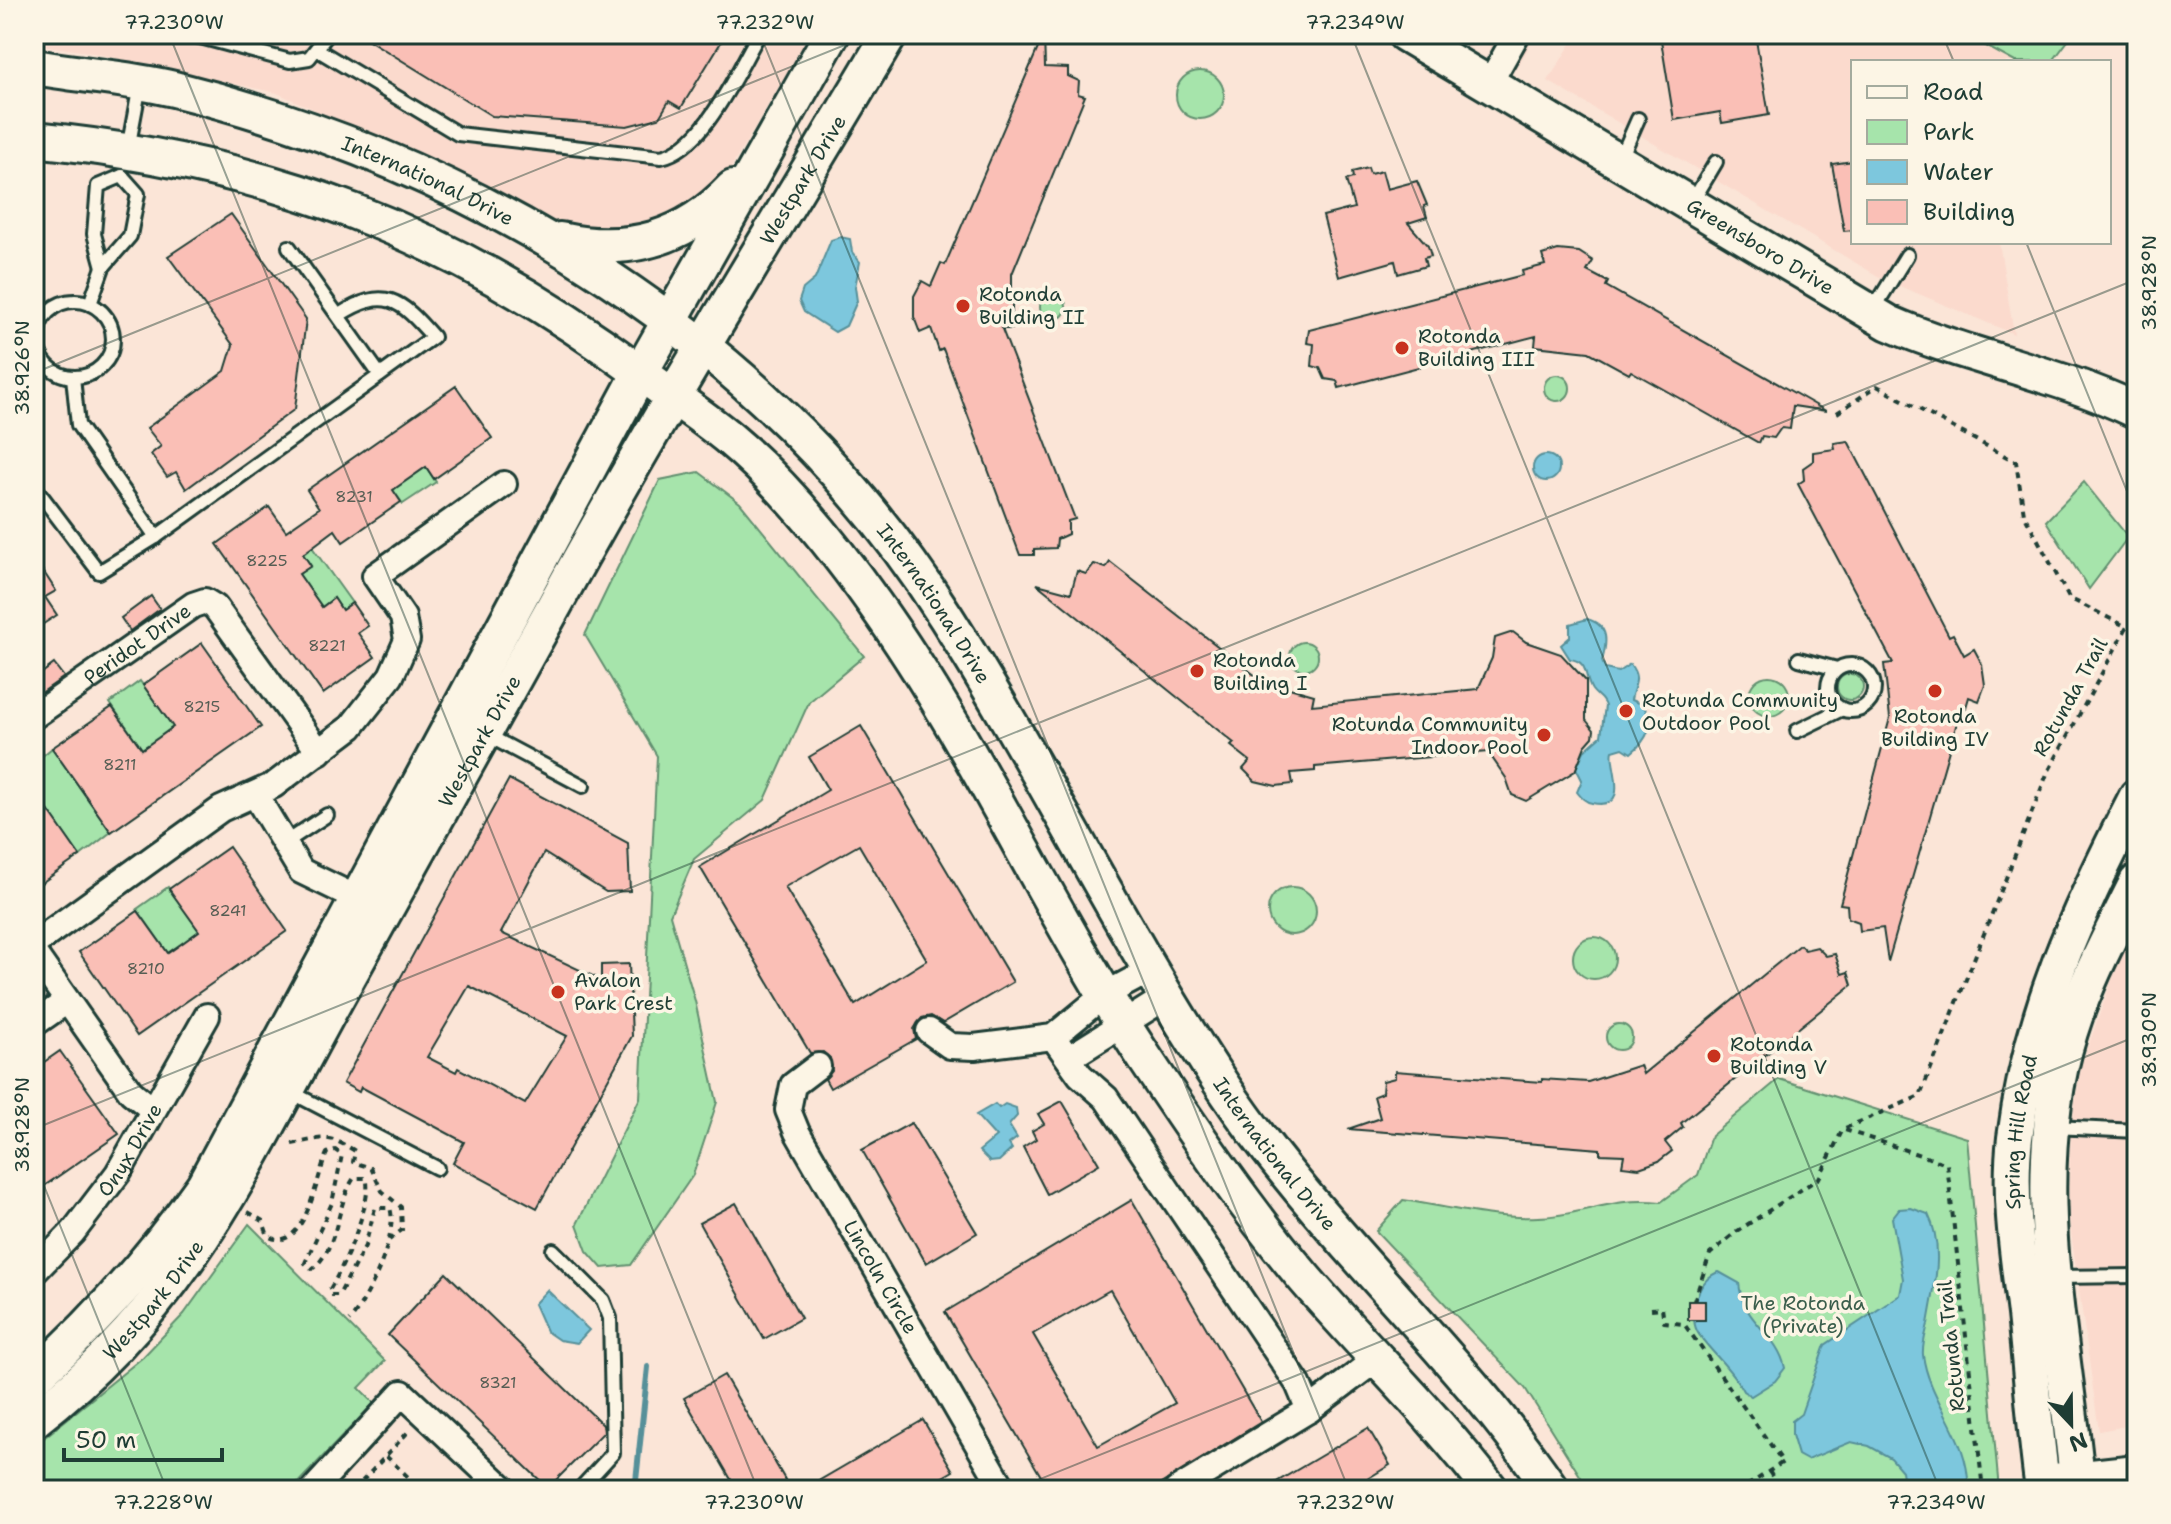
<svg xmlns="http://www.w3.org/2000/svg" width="2171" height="1524" viewBox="0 0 2171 1524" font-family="'Shantell Sans',sans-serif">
  <rect width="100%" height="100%" fill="#fbe5d7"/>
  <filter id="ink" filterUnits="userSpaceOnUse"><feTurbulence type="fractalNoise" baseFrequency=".0125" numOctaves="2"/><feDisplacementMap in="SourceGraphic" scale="16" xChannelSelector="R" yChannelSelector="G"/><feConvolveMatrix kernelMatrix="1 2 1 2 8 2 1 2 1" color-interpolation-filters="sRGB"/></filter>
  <g filter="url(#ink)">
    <g fill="#fbdacd">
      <polygon points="34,34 810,34 712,200 659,235 571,230 431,161 277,93 88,52 34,44"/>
      <polygon points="1469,34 1536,34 1519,64"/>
      <polygon points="1577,34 1964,34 2015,62 1853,62 1853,242 1999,242 2014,334 1883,279 1548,81"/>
      <polygon points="2137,925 2137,1424 2099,1431 2068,1212 2071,1125 2082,1063 2119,960"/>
    </g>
    <g fill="#a6e4ab" stroke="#629070" stroke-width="2">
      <polygon points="1964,34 2073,34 2052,62 2015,62"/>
      <circle cx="1200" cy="95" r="24"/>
      <circle cx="1053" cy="307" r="13"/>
      <circle cx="1557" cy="388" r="13"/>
      <polygon points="426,467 436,482 403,504 393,490"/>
      <polygon points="699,472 740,503 864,656 809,702 765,800 694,859 670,915 695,1001 717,1102 693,1175 631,1265 602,1268 587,1251 577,1224 640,1098 657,756 585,635 660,480"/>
      <polygon points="2084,482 2128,537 2089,589 2046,521"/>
      <polygon points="312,547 352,603 342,610 334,598 322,607 299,574 311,566 303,554"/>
      <circle cx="1304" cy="656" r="14"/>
      <circle cx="1850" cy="687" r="13"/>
      <circle cx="1769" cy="696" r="20"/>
      <polygon points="140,681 173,727 142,749 110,703"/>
      <polygon points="52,748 111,832 80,856 34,790 34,763"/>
      <polygon points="168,887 199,931 168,953 137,909"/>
      <circle cx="1292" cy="911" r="24"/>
      <circle cx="1594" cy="958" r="21"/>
      <circle cx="1619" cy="1037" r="13"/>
      <path d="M1779,1079L1967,1138L1999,1490H1589L1525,1388L1376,1231L1403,1200C1448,1207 1491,1219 1538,1217C1583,1216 1611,1196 1661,1202L1698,1175L1711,1136Z"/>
      <polygon points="249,1224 385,1361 359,1388 374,1403 291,1490 34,1490 34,1446 143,1357 184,1314"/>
    </g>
    <g fill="#7dc7dd" stroke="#579099" stroke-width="2">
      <polygon points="840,237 850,239 852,252 860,262 855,287 857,301 846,326 835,332 804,312 799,301 803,289 815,279 831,240"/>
      <circle cx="1546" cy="468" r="13"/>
      <path d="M1587,619C1610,625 1607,643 1602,661L1605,669L1618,672L1630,664C1642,680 1633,685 1631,700L1643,705C1656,725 1647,740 1631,753L1623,748L1613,751C1608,763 1634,811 1592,803C1585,802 1581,797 1577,792L1582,780L1576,768L1584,751L1601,736L1605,706C1602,697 1597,697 1592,690C1583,676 1590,662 1570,659L1561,645L1570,637V624Z"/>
      <polygon points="995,1104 999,1108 1005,1104 1016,1108 1017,1116 1009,1125 1017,1138 1009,1144 1012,1149 999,1161 990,1162 979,1151 996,1137 976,1115"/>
      <path d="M1911,1208L1928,1214C1945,1248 1934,1288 1928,1324C1926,1333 1922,1345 1923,1355C1929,1402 1971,1439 1968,1490H1905L1902,1471L1891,1458L1869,1446L1851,1442L1807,1460L1798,1455L1792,1435V1421L1801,1414L1825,1345L1900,1295L1903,1279L1892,1218L1899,1209Z"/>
      <path d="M1719,1272L1739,1283C1743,1325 1777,1331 1785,1368L1775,1381L1751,1396L1743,1391C1732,1368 1705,1347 1697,1331C1688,1312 1699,1277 1719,1272Z"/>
      <polygon points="547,1290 589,1330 577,1343 559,1340 546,1331 534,1304"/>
    </g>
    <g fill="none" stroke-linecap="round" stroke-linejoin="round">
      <polyline stroke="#579099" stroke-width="6" points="635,1490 648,1367"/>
    </g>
    <g fill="#fabfb6" stroke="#1f3d34" stroke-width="2" fill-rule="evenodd">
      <polygon points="359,34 726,34 681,108 669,101 659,118 627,126 492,116"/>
      <polygon points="1044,34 1045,67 1068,68 1068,76 1079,81 1078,94 1085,96 1012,274 1012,329 1002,329 1075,519 1068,521 1068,534 1057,539 1056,548 1034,549 1034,555 1020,555 943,349 939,351 931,328 920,333 914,317 914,296 922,281 931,286 941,263 945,265"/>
      <polygon points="1660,34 1755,34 1769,115 1722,123 1720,112 1674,120"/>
      <polygon points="1853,161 1853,230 1844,231 1832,164"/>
      <polygon points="1368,168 1370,174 1382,171 1387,189 1417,181 1427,205 1424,206 1427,217 1408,223 1428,246 1431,256 1424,258 1426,266 1398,274 1395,261 1339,277 1323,216 1354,208 1346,180 1353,178 1352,172"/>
      <polygon points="231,214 306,319 295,409 186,489 176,472 167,477 151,454 161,446 147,428 225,371 233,345 168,256"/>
      <polygon points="1558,250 1579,252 1593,261 1587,271 1608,282 1606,286 1826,411 1793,406 1790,429 1781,428 1774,438 1762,436 1759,443 1631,371 1629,374 1589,352 1535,346 1536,336 1339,388 1337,381 1325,379 1320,368 1312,366 1314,344 1307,343 1309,330 1523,275 1522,271 1545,265 1542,255"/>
      <polygon points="456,386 492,438 434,479 426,467 393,490 401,502 343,542 335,530 303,554 311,566 299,574 310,590 322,607 334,598 342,610 352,603 368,626 358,633 375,657 323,694 217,544 269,507 286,531 319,508 307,490"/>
      <polygon points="1848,441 1949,636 1953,634 1964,655 1974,649 1982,664 1985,685 1979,701 1969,697 1962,721 1958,719 1888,962 1883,928 1860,931 1859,922 1848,918 1847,905 1840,904 1890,718 1884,664 1893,663 1798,484 1804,480 1803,468 1813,461 1813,452 1835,449 1834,443"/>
      <polygon points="34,557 56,591 45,597 57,615 34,630"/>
      <polygon points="1110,562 1261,680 1314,695 1312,705 1478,689 1492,658 1495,638 1513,632 1526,642 1561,654 1586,681 1586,720 1594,730 1593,737 1585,746 1575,771 1526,801 1512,795 1506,778 1488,752 1315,767 1315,771 1291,773 1293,784 1276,786 1255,781 1243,769 1250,761 1231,746 1234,743 1037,584 1071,593 1077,571 1086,574 1094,564 1106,568"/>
      <polygon points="151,596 160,609 130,631 121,618"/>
      <polygon points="202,643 261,727 111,832 52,748 112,707 142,749 158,738 173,727 143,685"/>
      <polygon points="54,664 64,677 34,698 34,679"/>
      <path d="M861,726L1013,982L943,1023L931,1016L922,1018L914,1029L916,1039L830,1088L825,1079L832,1071L830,1058L823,1052L810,1053L700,867L828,790L809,757ZM859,845L927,960L855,1005L785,887Z"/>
      <path d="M509,779L628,843L630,891L606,892L544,853L501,933L601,980V965L629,964L632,1036L537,1208L453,1163L464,1142L361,1087L359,1092L343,1083ZM469,986L567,1036L525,1104L458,1068L456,1072L427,1057Z"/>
      <polygon points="34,790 80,856 34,888"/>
      <polygon points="229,847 287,931 137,1036 79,952 138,911 168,953 184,942 199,931 169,889"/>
      <polygon points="1800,945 1805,950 1817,947 1826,956 1835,954 1842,974 1848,972 1852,985 1681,1123 1683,1127 1665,1142 1672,1151 1659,1161 1639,1168 1622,1166 1624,1155 1600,1154 1600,1149 1348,1129 1380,1118 1374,1096 1382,1093 1383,1081 1395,1078 1395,1071 1542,1082 1542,1079 1588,1082 1640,1065 1643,1074"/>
      <polygon points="60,1051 119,1134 34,1193 34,1069"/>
      <polygon points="1062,1101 1099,1164 1047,1194 1023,1147 1036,1139 1032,1131 1044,1124 1038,1114"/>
      <polygon points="911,1123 977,1233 926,1263 862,1150"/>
      <path d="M1132,1200L1261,1422L1151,1490H1049L945,1312ZM1110,1290L1175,1403L1098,1446L1033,1334Z"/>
      <polygon points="736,1203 801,1318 764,1339 699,1223"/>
      <polygon points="446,1273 603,1425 604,1432 548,1488 388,1335"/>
      <rect x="1688" y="1301" width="17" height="19"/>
      <polygon points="724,1375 791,1490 737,1490 684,1398"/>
      <polygon points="923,1420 953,1471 920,1490 803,1490"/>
      <polygon points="1368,1428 1390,1465 1349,1490 1263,1490"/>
    </g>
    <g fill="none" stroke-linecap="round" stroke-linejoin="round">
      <defs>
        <g id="lane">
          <polyline points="189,34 290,61 309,58 328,34"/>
          <path d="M318,50L458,134L661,157C705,148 737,71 759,34"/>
          <polyline points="128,149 140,85"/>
          <polyline points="1620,160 1638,119"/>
          <polyline points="1691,204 1716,162"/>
          <polyline points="289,247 380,375"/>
          <polyline points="103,267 94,234 98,186 122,176"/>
          <circle cx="75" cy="339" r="38"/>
          <polyline points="90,304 103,267 130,236 138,194 122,176"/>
          <polyline points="1873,310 1907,255"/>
          <polyline points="73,377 78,425 156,537"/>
          <path d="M37,490L99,572L156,537L433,337C400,299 385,286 339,315"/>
          <polyline points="1799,659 1837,669"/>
          <circle cx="1851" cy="688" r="23"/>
          <polyline points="1797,731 1842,709"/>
          <polyline points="487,735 583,786"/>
          <polyline points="283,844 327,815"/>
          <polyline points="289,1091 437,1168"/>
          <polyline points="2054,1127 2137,1131"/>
          <polyline points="553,1250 603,1300 610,1318 613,1453 579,1490"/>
          <polyline points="2054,1277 2137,1276"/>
        </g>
        <g id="street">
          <polyline points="1489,84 1517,34"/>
          <path id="s1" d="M34,716L193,605L205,601L215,607L319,752"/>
          <polyline points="256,796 301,871 371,905"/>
          <polyline points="34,944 221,809 274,785 351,727 391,676 407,640 403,617 375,576 504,484"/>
          <polyline points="34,953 131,1092 152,1109"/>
          <polyline points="34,1024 67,1001"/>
          <polyline points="929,1031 950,1046 974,1047 1053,1037 1104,995 1151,970"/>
          <polyline points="1053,1037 1080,1075 1106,1098 1298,1384 1309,1410"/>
          <polyline points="1069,1058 1166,997"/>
          <path id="s2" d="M818,1066L793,1085L788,1110L797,1132L1004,1490"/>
          <path id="s3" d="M34,1272L73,1232L118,1173L207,1016"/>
          <polyline points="313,1490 402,1393 505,1490"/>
          <polyline points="1177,1490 1309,1410 1377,1359"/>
        </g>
        <g id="secondary">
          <path id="s4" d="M1405,34L1889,323C1969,358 2058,373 2137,411"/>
          <path id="s5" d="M34,67C80,75 129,78 174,89C483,166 773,344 946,617C1043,770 1122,934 1222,1085C1319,1232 1454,1346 1552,1490"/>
          <path d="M34,139C270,163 447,230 638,371C668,394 701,415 730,439C785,485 833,545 874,603C977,747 1048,912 1146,1060C1196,1135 1247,1210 1305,1279C1366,1350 1434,1415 1491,1490"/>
          <path d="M560,240C628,255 685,239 733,188"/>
          <path d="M34,1377C99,1319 154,1256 204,1185L640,373L832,34"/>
          <path id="s6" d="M34,1420C189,1301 246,1162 337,997C409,867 482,738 553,608C659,413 777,225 890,34"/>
          <polyline points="2055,1481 2137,1472"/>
          <path id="s7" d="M2043,1490C2035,1432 2031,1373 2025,1314C2018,1257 2008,1196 2015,1138C2031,1010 2079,909 2137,796"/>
          <path d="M2078,1490C2065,1339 2023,1181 2070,1032C2086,980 2113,931 2137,882"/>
        </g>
      </defs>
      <use href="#lane" stroke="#1f3d34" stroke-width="18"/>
      <use href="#street" stroke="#1f3d34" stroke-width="30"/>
      <use href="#secondary" stroke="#1f3d34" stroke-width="40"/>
      <g stroke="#1f3d34" stroke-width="4" stroke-dasharray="6 6" stroke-linecap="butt">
        <polyline points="1845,1130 1947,1164 1983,1490"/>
        <path d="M292,1144C324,1138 326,1133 355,1151L353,1162L371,1168L382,1191L401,1207L402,1230L389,1240"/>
        <path d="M248,1212L263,1221L268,1236C305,1257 317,1174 327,1153L335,1150L342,1155L332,1203L305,1263L312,1269C339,1249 336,1204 354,1178H366C374,1199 343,1268 330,1289L331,1295H339L365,1246L375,1208H390C399,1234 367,1302 349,1321"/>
        <polyline points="1694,1301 1710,1254 1736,1232 1819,1178 1843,1129 1920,1096 2047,774 2127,627 2069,598 2024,514 2016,462 1877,386 1837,413"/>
        <polyline points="1651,1309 1662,1308 1664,1322 1684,1324 1783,1462 1741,1490"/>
        <polyline points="386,1456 422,1490"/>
        <polyline points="1769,1471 1780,1490"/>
        <polyline points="354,1490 409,1431"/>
      </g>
      <use href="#lane" stroke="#fcf5e5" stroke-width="12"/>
      <use href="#street" stroke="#fcf5e5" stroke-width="24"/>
      <use href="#secondary" stroke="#fcf5e5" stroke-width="34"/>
    </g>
  </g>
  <path fill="none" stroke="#1f3d34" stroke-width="2" stroke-opacity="0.45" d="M169,34L758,1490M760,34L1349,1490M1351,34L1940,1490M1942,34L1954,62M2026,242L2137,516M34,373L872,34M34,1129L2137,279M34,1161L167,1490M1013,1490L2137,1036"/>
  <g fill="#c8321e" stroke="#fcf5e5" stroke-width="3">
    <circle cx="963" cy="306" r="8"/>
    <circle cx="1402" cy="348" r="8"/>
    <circle cx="1197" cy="671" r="8"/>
    <circle cx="1935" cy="691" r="8"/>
    <circle cx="1626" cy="711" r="8"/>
    <circle cx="1544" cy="735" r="8"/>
    <circle cx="558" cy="992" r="8"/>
    <circle cx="1714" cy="1056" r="8"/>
  </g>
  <g text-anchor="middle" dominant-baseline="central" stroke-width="7" stroke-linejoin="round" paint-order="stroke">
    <g font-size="16" fill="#565e54">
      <text x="354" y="496">8231</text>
      <text x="267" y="560">8225</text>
      <text x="327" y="645">8221</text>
      <text x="202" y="706">8215</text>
      <text x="120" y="764">8211</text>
      <text x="228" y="910">8241</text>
      <text x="146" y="968">8210</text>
      <text x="498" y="1382">8321</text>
    </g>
    <g font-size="20" fill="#1f3d34" stroke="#fcf5e5">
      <text stroke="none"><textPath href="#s6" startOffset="1466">Westpark Drive</textPath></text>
      <text stroke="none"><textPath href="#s5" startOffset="412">International Drive</textPath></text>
      <text stroke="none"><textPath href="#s4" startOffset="414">Greensboro Drive</textPath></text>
      <text stroke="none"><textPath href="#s5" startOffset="1082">International Drive</textPath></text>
      <text stroke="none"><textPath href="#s1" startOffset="126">Peridot Drive</textPath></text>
      <text transform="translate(2070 697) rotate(-61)">Rotunda Trail</text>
      <text stroke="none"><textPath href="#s6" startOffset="818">Westpark Drive</textPath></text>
      <text stroke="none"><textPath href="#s7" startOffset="360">Spring Hill Road</textPath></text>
      <text stroke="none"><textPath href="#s3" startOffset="156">Onyx Drive</textPath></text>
      <text stroke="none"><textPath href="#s5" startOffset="1730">International Drive</textPath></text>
      <text stroke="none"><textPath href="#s2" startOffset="248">Lincoln Circle</textPath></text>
      <text stroke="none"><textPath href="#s6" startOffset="170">Westpark Drive</textPath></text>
      <text transform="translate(1951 1346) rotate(-96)">Rotunda Trail</text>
    </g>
    <g font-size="20" fill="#1f3d34" stroke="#fcf5e5" text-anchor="start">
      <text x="979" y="294">Rotonda<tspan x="979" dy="23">Building II</tspan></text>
      <text x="1418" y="336">Rotonda<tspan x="1418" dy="23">Building III</tspan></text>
      <text x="1213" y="660">Rotonda<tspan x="1213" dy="23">Building I</tspan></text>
      <text x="1642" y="700">Rotunda Community<tspan x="1642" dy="23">Outdoor Pool</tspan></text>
      <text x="1935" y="716" text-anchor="middle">Rotonda<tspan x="1935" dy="23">Building IV</tspan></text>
      <text x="1528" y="724" text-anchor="end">Rotunda Community<tspan x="1528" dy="23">Indoor Pool</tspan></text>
      <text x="574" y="980">Avalon<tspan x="574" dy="23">Park Crest</tspan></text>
      <text x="1730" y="1044">Rotonda<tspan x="1730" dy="23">Building V</tspan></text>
    </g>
    <g font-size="20" fill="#3a5e4c" stroke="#fcf5e5">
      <text x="1803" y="1303">The Rotonda<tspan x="1803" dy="23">(Private)</tspan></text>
    </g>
  </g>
  <rect width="2171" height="1524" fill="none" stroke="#fcf5e5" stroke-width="88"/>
  <rect x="1851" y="60" width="260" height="184" fill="#fcf5e5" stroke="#a4ab9e" stroke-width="2"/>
  <rect x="1867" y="86" width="40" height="12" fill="#fcf5e5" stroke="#a4ab9e" stroke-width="2"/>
  <text x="1923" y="100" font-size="24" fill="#1f3d34">Road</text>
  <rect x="1867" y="120" width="40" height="24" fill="#a6e4ab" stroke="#a4ab9e" stroke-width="2"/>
  <text x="1923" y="140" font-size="24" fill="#1f3d34">Park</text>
  <rect x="1867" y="160" width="40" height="24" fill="#7dc7dd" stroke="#a4ab9e" stroke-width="2"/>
  <text x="1923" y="180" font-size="24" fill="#1f3d34">Water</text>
  <rect x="1867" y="200" width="40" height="24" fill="#fabfb6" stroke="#a4ab9e" stroke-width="2"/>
  <text x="1923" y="220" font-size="24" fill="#1f3d34">Building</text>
  <g transform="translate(2071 1424) rotate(158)" stroke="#fcf5e5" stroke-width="6" paint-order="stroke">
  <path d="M0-6L14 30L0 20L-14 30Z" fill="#1f3d34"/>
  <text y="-12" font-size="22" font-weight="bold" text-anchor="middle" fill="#1f3d34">N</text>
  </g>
  <path d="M64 1448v12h158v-12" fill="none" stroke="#1f3d34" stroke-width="4"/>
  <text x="76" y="1448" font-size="24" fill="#1f3d34" stroke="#fcf5e5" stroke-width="6" paint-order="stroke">50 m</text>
  <rect x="44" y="44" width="2083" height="1436" fill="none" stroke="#1f3d34" stroke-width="3"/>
  <g font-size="20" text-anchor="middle" fill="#1f3d34">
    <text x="174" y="29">77.230°W</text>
    <text x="765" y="29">77.232°W</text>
    <text x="1355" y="29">77.234°W</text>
    <text transform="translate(2149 283) rotate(-90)" y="7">38.928°N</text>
    <text transform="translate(22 368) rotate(-90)" y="7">38.926°N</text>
    <text transform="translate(2149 1040) rotate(-90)" y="7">38.930°N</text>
    <text transform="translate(22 1125) rotate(-90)" y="7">38.928°N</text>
    <text x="163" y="1509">77.228°W</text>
    <text x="754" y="1509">77.230°W</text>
    <text x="1345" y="1509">77.232°W</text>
    <text x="1936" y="1509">77.234°W</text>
  </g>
</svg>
